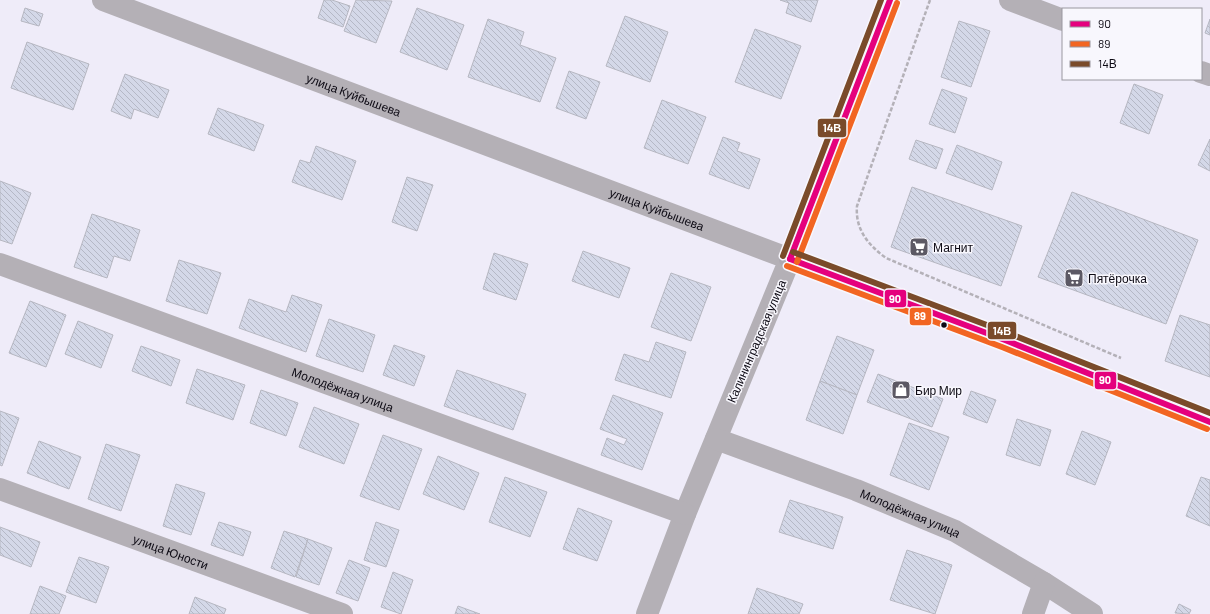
<svg xmlns="http://www.w3.org/2000/svg" width="1210" height="614" viewBox="0 0 1210 614" font-family="Barlow,sans-serif">
  <defs>
    <pattern id="building-back-hatch" width="6" height="6" patternUnits="userSpaceOnUse"><rect width="6" height="6" fill="#d4d8e8"/><path d="M-1 5l2 2M0 0l6 6M5-1l2 2" fill="none" stroke="#b5b8c6"/></pattern>
  </defs>
  <rect width="100%" height="100%" fill="#efecf9"/>
  <g fill="url(#building-back-hatch)" stroke="#b6b7c1">
    <polygon points="324,0 332,0 350,6 343,27 318,18"/>
    <polygon points="356,0 392,1 376,43 344,31"/>
    <polygon points="780,0 818,0 811,22 786,13 789,3"/>
    <polygon points="25,8 43,14 39,26 21,21"/>
    <polygon points="417,8 464,25 447,70 400,52"/>
    <polygon points="625,16 668,32 650,82 606,66"/>
    <polygon points="488,19 524,32 520,45 556,58 540,102 468,77"/>
    <polygon points="1210,19 1210,35 1205,33"/>
    <polygon points="959,21 990,31 971,87 941,77"/>
    <polygon points="755,29 801,46 781,99 735,82"/>
    <polygon points="27,42 89,64 73,110 11,88"/>
    <polygon points="569,71 600,82 586,119 556,108"/>
    <polygon points="125,74 169,90 158,118 134,109 131,119 111,111"/>
    <polygon points="1134,84 1163,95 1149,134 1120,123"/>
    <polygon points="942,89 967,98 955,133 929,124"/>
    <polygon points="662,100 706,117 688,164 644,148"/>
    <polygon points="218,108 264,125 254,151 208,134"/>
    <polygon points="723,137 740,143 737,151 760,159 749,189 709,174"/>
    <polygon points="1210,139 1210,171 1198,165"/>
    <polygon points="916,140 943,149 936,169 909,159"/>
    <polygon points="957,145 1002,162 992,190 946,173"/>
    <polygon points="316,146 356,161 342,200 292,182 300,160 310,163"/>
    <polygon points="407,177 433,185 417,231 392,222"/>
    <polygon points="0,181 31,193 12,244 0,240"/>
    <polygon points="912,187 1022,226 1001,286 891,247"/>
    <polygon points="1072,192 1198,240 1166,324 1038,277"/>
    <polygon points="92,214 140,230 130,261 114,256 107,278 74,267"/>
    <polygon points="583,251 630,268 619,298 572,281"/>
    <polygon points="494,253 528,264 516,300 483,289"/>
    <polygon points="179,260 221,273 207,314 166,301"/>
    <polygon points="671,273 711,287 691,341 651,327"/>
    <polygon points="292,295 322,305 306,352 239,328 249,299 286,312"/>
    <polygon points="30,301 66,315 46,367 9,353"/>
    <polygon points="1180,315 1210,325 1210,377 1165,361"/>
    <polygon points="329,319 375,335 363,372 316,356"/>
    <polygon points="78,321 113,335 101,368 65,354"/>
    <polygon points="837,336 874,350 857,395 820,381"/>
    <polygon points="656,342 686,352 671,398 615,380 624,354 649,362"/>
    <polygon points="394,345 425,356 414,386 383,375"/>
    <polygon points="141,346 180,360 171,386 132,371"/>
    <polygon points="197,369 245,385 233,420 186,403"/>
    <polygon points="457,370 526,394 513,430 444,406"/>
    <polygon points="878,374 943,399 932,427 867,402"/>
    <polygon points="820,381 857,395 843,434 806,420"/>
    <polygon points="261,390 298,403 286,436 250,423"/>
    <polygon points="971,391 996,400 987,423 963,414"/>
    <polygon points="613,395 663,413 642,470 601,455 607,438 624,445 627,439 600,429"/>
    <polygon points="314,407 359,424 344,464 299,447"/>
    <polygon points="0,411 19,418 2,466 0,465"/>
    <polygon points="1017,419 1051,430 1040,466 1006,455"/>
    <polygon points="909,423 949,437 929,490 890,475"/>
    <polygon points="1082,431 1111,442 1095,485 1066,474"/>
    <polygon points="383,435 422,449 399,510 360,496"/>
    <polygon points="39,441 81,457 69,489 27,473"/>
    <polygon points="106,444 140,455 121,511 88,499"/>
    <polygon points="438,456 479,473 464,510 423,494"/>
    <polygon points="505,477 547,492 530,537 489,522"/>
    <polygon points="1201,477 1210,480 1210,526 1186,516"/>
    <polygon points="176,484 205,493 191,535 163,526"/>
    <polygon points="790,500 843,517 833,549 779,532"/>
    <polygon points="578,508 612,521 597,561 563,549"/>
    <polygon points="219,522 251,532 243,556 211,545"/>
    <polygon points="376,522 399,530 386,567 364,560"/>
    <polygon points="0,527 40,542 31,567 0,555"/>
    <polygon points="284,531 308,539 295,577 271,568"/>
    <polygon points="308,539 332,548 319,585 296,577"/>
    <polygon points="907,550 952,565 935,614 890,600"/>
    <polygon points="79,557 109,567 96,603 66,592"/>
    <polygon points="349,560 370,568 358,601 336,593"/>
    <polygon points="393,572 413,580 401,614 381,607"/>
    <polygon points="40,586 66,596 59,614 30,614"/>
    <polygon points="757,588 803,604 799,614 748,614"/>
    <polygon points="195,597 226,609 224,614 189,614"/>
    <polygon points="1179,604 1191,610 1189,614 1175,613"/>
    <polygon points="458,606 480,614 455,614"/>
  </g>
  <g fill="none" stroke-linecap="round" stroke-linejoin="round">
    <path stroke="#b4b1b8" stroke-width="2.5" stroke-dasharray="4 2" stroke-linecap="butt" d="M930,0L857,206C855,229 868,245 886,258L1121,358"/>
    <g stroke="#b4b0b6" stroke-width="22">
      <path id="s1" d="M103,0L790,259L685,514L647,614"/>
      <polyline points="1010,0 1063,20"/>
      <polyline points="1201,72 1210,75"/>
      <path id="s2" d="M0,264L685,514"/>
      <path id="s3" d="M716,439L856,490L955,531L1044,583L1092,614"/>
      <path id="s4" d="M0,489L342,614"/>
      <polyline points="1033,614 1044,583"/>
    </g>
    <polyline stroke="#ada9b1" stroke-width="22" points="890,0 790,259 1005,340 1210,422"/>
    <defs>
      <g id="bus-1">
        <polyline points="790,259 1005,340 1210,422"/>
        <polyline points="790,259 890,0"/>
      </g>
      <g id="bus-2">
        <polyline points="797,262 897,3"/>
        <polyline points="787,266 1002,347 1207,429"/>
      </g>
      <g id="bus-3">
        <polyline points="793,252 1008,333 1210,413"/>
        <polyline points="783,256 881,0"/>
      </g>
    </defs>
    <use href="#bus-1" stroke="#f8f7fd" stroke-width="9"/>
    <use href="#bus-2" stroke="#f8f7fd" stroke-width="9"/>
    <use href="#bus-3" stroke="#f8f7fd" stroke-width="9"/>
    <use href="#bus-1" stroke="#e5007d" stroke-width="6"/>
    <use href="#bus-2" stroke="#f26522" stroke-width="6"/>
    <use href="#bus-3" stroke="#7a4b2a" stroke-width="6"/>
  </g>
  <defs>
    <symbol id="supermarket-square" viewBox="-11 -11 22 22"><rect x="-9" y="-9" width="18" height="18" rx="4" fill="#5c5964" stroke="#f8f7fd"/><path d="M-6-5.5h2.5l.6 2H6L4.5 2H-2.5L-4.4-4H-6ZM-1.5 3.2a1.3 1.3 0 1 0 .1 0ZM3 3.2a1.3 1.3 0 1 0 .1 0Z" fill="#fff"/></symbol>
    <symbol id="shop-square" viewBox="-11 -11 22 22"><rect x="-9" y="-9" width="18" height="18" rx="4" fill="#5c5964" stroke="#f8f7fd"/><path d="M-5-2.5h2.3a2.7 3.5 0 0 1 5.4 0H5L5.5 6h-11ZM-1.5-2.5h3a1.5 2.3 0 0 0-3 0Z" fill="#fff"/></symbol>
  </defs>
  <g fill-rule="evenodd">
    <use href="#supermarket-square" x="908" y="236" width="22" height="22"/>
    <use href="#supermarket-square" x="1063" y="267" width="22" height="22"/>
    <use href="#shop-square" x="890" y="379" width="22" height="22"/>
  </g>
  <circle fill="#0d0a14" stroke="#f8f7fd" stroke-width="1.5" cx="944" cy="325" r="3.5"/>
  <g text-anchor="middle" dominant-baseline="central" stroke-width="3" stroke-linejoin="round" paint-order="stroke">
    <g font-size="12" fill="#0d0a14" stroke="#f8f7fd">
      <text stroke="none"><textPath href="#s1" startOffset="268">улица Куйбышева</textPath></text>
      <text stroke="none"><textPath href="#s1" startOffset="592">улица Куйбышева</textPath></text>
      <text transform="translate(756 341) rotate(-67)">Калининградская улица</text>
      <text stroke="none"><textPath href="#s2" startOffset="365">Молодёжная улица</textPath></text>
      <text stroke="none"><textPath href="#s3" startOffset="208">Молодёжная улица</textPath></text>
      <text stroke="none"><textPath href="#s4" startOffset="182">улица Юности</textPath></text>
    </g>
    <g font-size="12" fill="#0d0a14" stroke="#f8f7fd" text-anchor="start">
      <text x="933" y="247">Магнит</text>
      <text x="1088" y="278">Пятёрочка</text>
      <text x="915" y="390">Бир Мир</text>
    </g>
  </g>
  <g stroke="#f8f7fd" stroke-width="1.5">
    <rect x="817" y="118" width="30" height="20" rx="4" fill="#7a4b2a"/>
    <rect x="884" y="289" width="23" height="19" rx="4" fill="#e5007d"/>
    <rect x="909" y="307" width="23" height="19" rx="4" fill="#f26522"/>
    <rect x="987" y="321" width="30" height="19" rx="4" fill="#7a4b2a"/>
    <rect x="1094" y="371" width="23" height="19" rx="4" fill="#e5007d"/>
  </g>
  <g font-size="11" text-anchor="middle" font-weight="bold" fill="#fff">
    <text x="832" y="132">14В</text>
    <text x="895" y="303">90</text>
    <text x="920" y="320">89</text>
    <text x="1002" y="335">14В</text>
    <text x="1105" y="384">90</text>
  </g>
  <rect x="1062" y="8" width="140" height="72" fill="#f8f7fd" stroke="#9a98a0"/>
  <rect x="1070" y="21" width="20" height="6" fill="#e5007d" stroke="#9a98a0"/>
  <text x="1098" y="28" font-size="12" fill="#0d0a14">90</text>
  <rect x="1070" y="41" width="20" height="6" fill="#f26522" stroke="#9a98a0"/>
  <text x="1098" y="48" font-size="12" fill="#0d0a14">89</text>
  <rect x="1070" y="61" width="20" height="6" fill="#7a4b2a" stroke="#9a98a0"/>
  <text x="1098" y="68" font-size="12" fill="#0d0a14">14В</text>
</svg>
